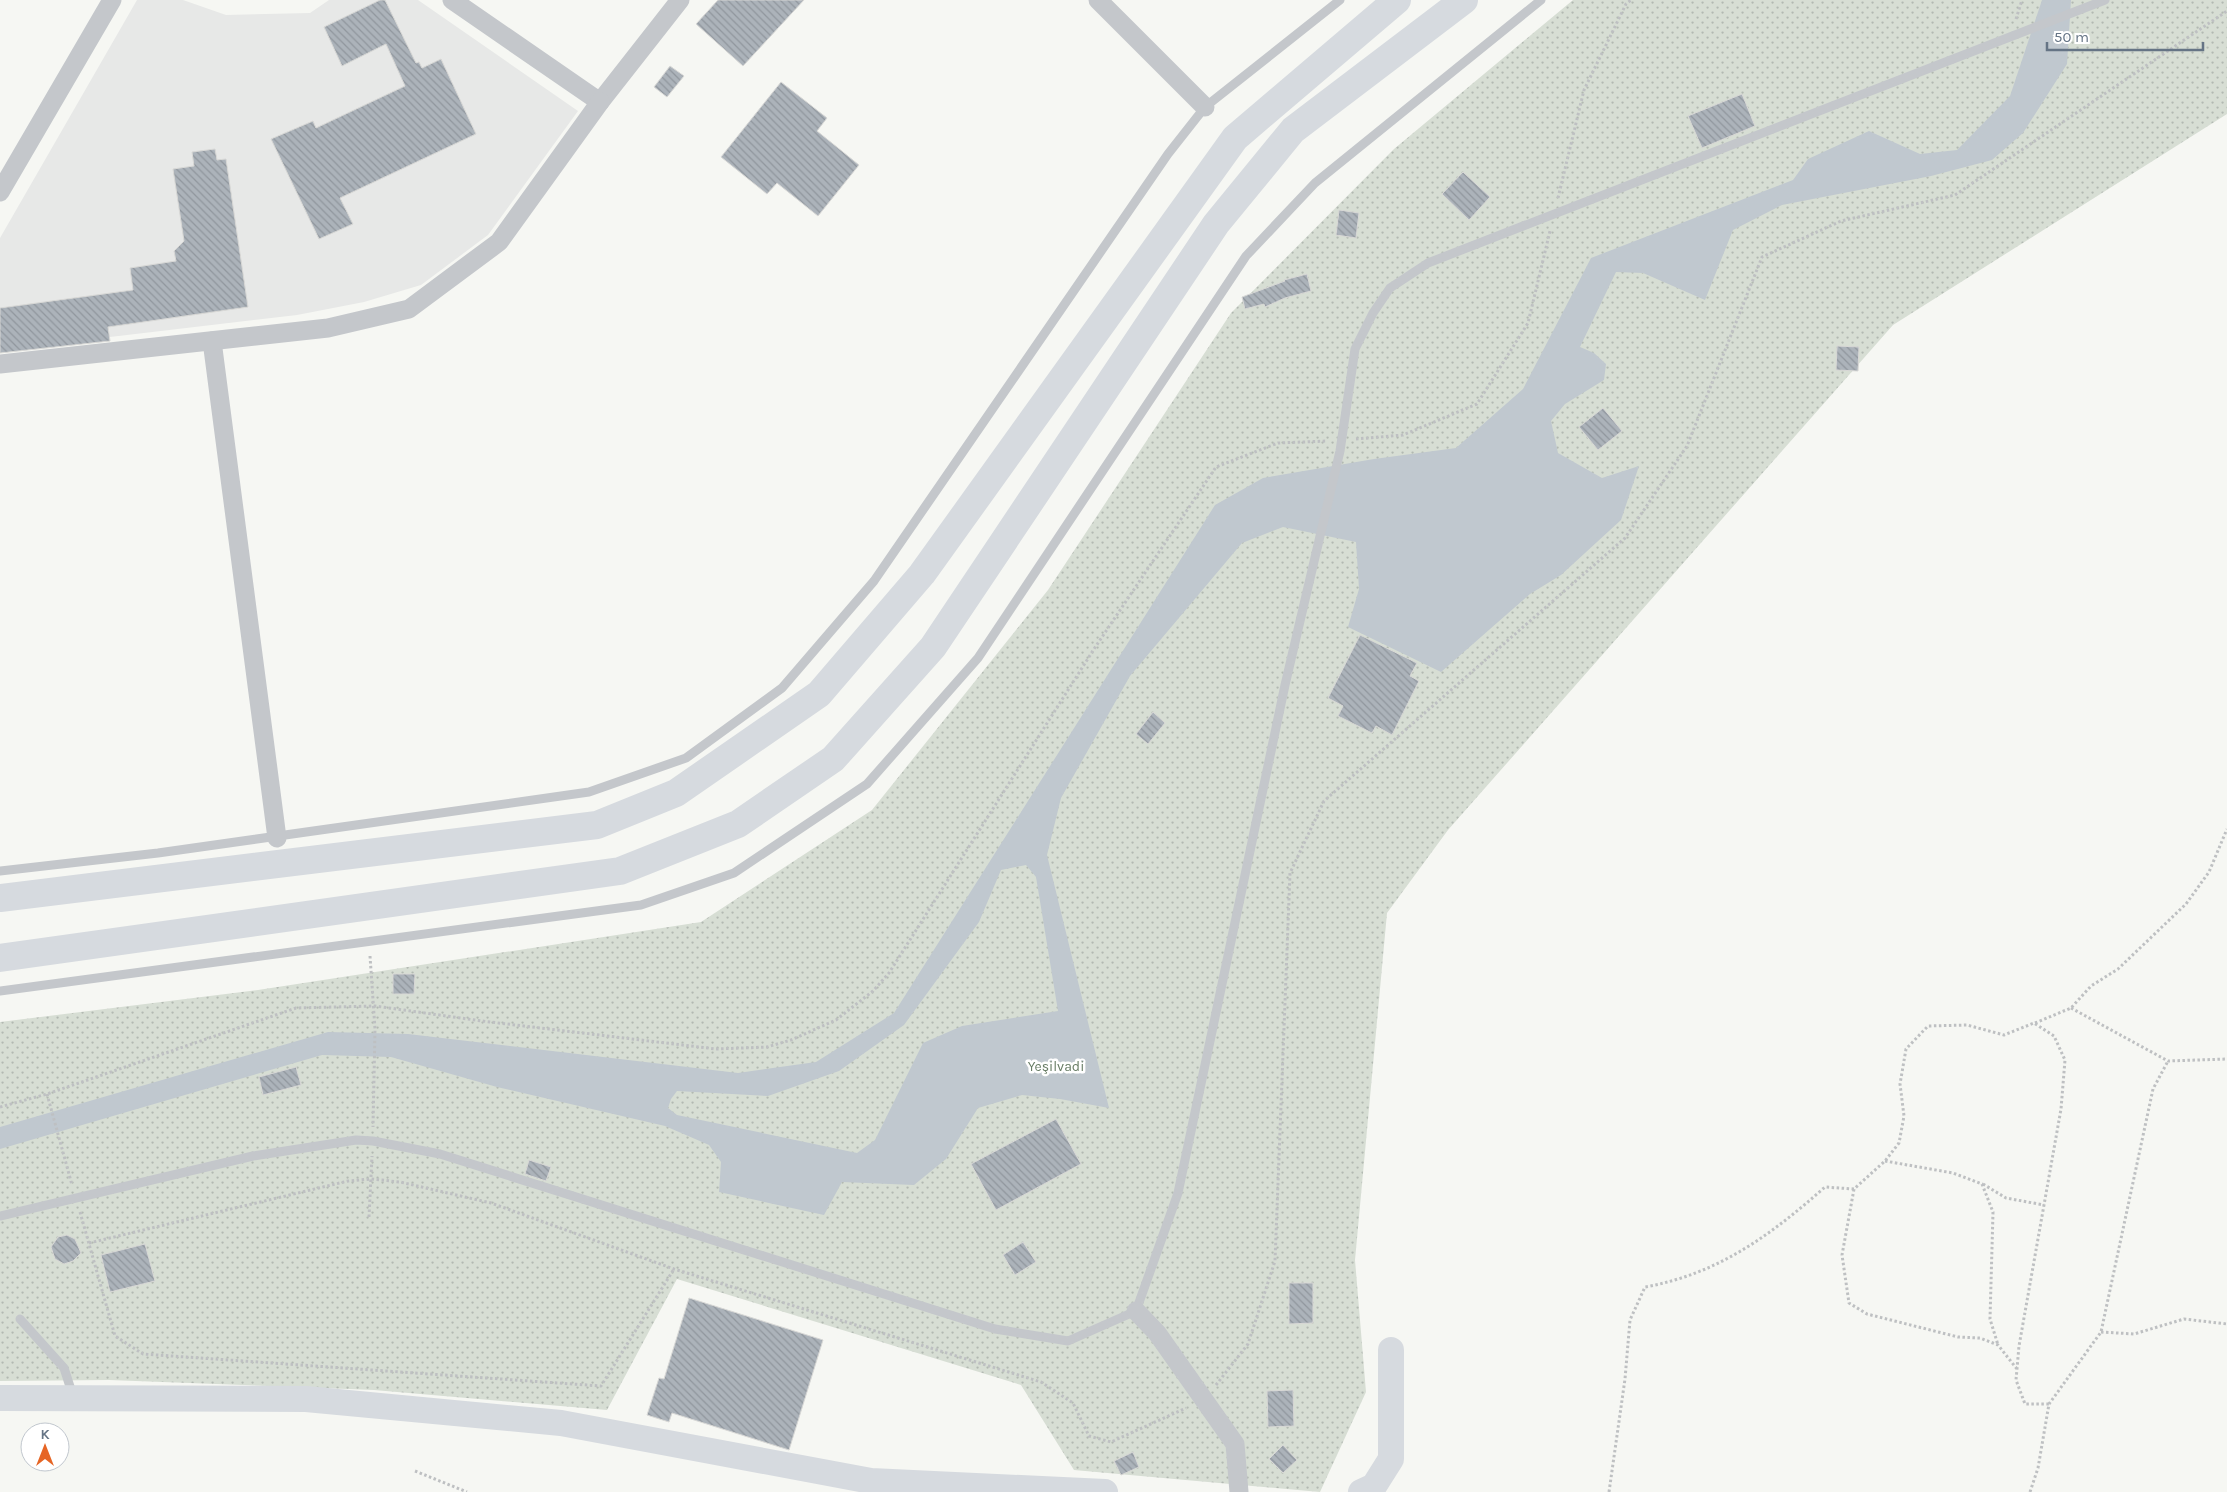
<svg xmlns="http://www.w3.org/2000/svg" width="2227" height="1492" viewBox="0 0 2227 1492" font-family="Karla,sans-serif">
  <defs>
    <pattern id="park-dots" width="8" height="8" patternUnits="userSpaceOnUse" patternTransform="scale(1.25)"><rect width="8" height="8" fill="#d7ded4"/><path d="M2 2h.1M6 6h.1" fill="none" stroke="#b2b9b2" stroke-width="1.8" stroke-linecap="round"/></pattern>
    <pattern id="building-back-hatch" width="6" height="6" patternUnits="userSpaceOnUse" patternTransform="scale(1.25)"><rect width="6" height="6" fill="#acb3ba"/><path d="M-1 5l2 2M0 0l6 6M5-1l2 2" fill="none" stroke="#90969d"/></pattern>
  </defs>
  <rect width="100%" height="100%" fill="#f6f7f3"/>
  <polygon fill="#e7e8e7" points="137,0 183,0 226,15 310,13 329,0 418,0 578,111 488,235 421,285 364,302 297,315 0,350 0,238"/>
  <polygon fill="url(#park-dots)" points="1573,0 2227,0 2227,114 1893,325 1448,830 1387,913 1355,1260 1366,1392 1320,1492 1074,1470 1021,1385 677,1279 607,1410 374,1390 109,1380 0,1381 0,1022 258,990 701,922 872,810 1048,590 1231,313 1394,149"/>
  <path fill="#c0c8cf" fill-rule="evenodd" d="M2042,0H2071L2067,64L2023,133L1992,160L1931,176L1782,205L1733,230L1705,300L1643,273L1616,272L1580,347L1594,353L1606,364L1604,380L1565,404L1551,421L1558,453L1602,478L1639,466L1621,520L1561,575L1530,594L1441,672L1348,627L1359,589L1356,542L1283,527L1242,543L1130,676L1061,798L1047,855L1109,1108L1060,1099L1022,1095L978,1108L946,1159L914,1185L842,1182L824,1215L719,1192L721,1162L709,1145L665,1126L497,1087L391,1057L322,1055L0,1149V1127L328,1032L408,1034L738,1073L816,1062L894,1013L1215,505L1263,478L1374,459L1456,448L1523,389L1591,258L1793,180L1808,159L1869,131L1920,154L1957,150L2010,96ZM1026,865L1036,877L1058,1011L962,1026L923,1043L875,1140L857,1153L677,1115L668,1108L671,1099L677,1091L768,1096L839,1071L904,1025L979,922L1001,870Z"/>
  <g fill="url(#building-back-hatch)" stroke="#d8d8d6">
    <polygon points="380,0 385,0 416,63 419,62 422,68 441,59 476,134 340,198 353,224 319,239 271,139 313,121 316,128 405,86 386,44 342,66 324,27"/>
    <polygon points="718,0 804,0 743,66 696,24"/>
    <polygon points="670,66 684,76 667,97 654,87"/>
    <polygon points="781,82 827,118 817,131 859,165 818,216 777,183 767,194 721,157"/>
    <polygon points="1742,94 1755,126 1702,148 1688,116"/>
    <polygon points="215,149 217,160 226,159 248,307 108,327 110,341 0,353 0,308 133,290 130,268 176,261 174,251 184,241 173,169 194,166 192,152"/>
    <polygon points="1463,172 1490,197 1469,220 1442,194"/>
    <polygon points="1339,210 1359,213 1356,238 1336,235"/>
    <polygon points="1307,274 1311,291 1285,298 1265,307 1264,304 1245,309 1242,297 1285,281 1284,280"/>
    <polygon points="1837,346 1859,347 1858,371 1836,370"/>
    <polygon points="1603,408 1622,431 1598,450 1579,427"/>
    <polygon points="1360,635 1417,663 1410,676 1419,681 1392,735 1376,726 1372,733 1338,716 1343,706 1328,698"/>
    <polygon points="1153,712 1165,723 1148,744 1136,734"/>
    <polygon points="393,974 415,974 414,994 393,994"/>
    <polygon points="296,1067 301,1085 263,1095 259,1077"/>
    <polygon points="1056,1119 1081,1164 996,1210 971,1164"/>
    <polygon points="529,1160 551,1167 546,1181 525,1174"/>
    <polygon points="67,1235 75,1239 81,1253 73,1261 64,1264 55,1259 51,1247 58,1237"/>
    <polygon points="1023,1242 1036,1262 1015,1275 1003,1255"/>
    <polygon points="145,1244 155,1281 110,1292 101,1255"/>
    <polygon points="1289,1283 1313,1283 1313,1323 1289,1324"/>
    <polygon points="689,1298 823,1340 789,1450 672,1413 669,1422 647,1415 659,1378 664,1379"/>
    <polygon points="1293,1390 1294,1426 1268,1427 1267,1391"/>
    <polygon points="1283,1445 1297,1460 1283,1473 1269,1459"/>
    <polygon points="1133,1452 1139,1467 1121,1475 1114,1461"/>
  </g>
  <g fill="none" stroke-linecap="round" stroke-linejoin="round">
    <g stroke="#bec0c2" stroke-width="3" stroke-dasharray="2.5 2.5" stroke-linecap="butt">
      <polyline points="2016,19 2022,0"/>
      <polyline points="1558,198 1584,90 1626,4 1631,0"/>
      <polyline points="1356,439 1403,435 1477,404 1528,323 1550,231"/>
      <polyline points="370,956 375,1029 373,1127"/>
      <polyline points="2071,1008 2168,1061 2227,1059"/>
      <polyline points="2035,1023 2071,1008 2091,986 2118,969 2186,904 2209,872 2227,829"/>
      <polyline points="47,1094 72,1185"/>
      <polyline points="0,1107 47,1094 296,1008 375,1006 482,1021 716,1049 767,1047 791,1040 836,1020 873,991 889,973 1094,649 1216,467 1278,443 1327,441"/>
      <polyline points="1885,1161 1953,1173 1982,1184 1993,1212 1990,1319 1998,1345"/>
      <polyline points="1983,1184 2006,1198 2044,1205"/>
      <polyline points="80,1212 115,1336 143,1354 601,1386 674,1269"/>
      <polyline points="369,1217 372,1156"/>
      <polyline points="89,1243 348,1181 371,1179 400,1182 491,1203 674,1269 1041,1382 1073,1403 1089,1436 1111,1442 1186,1408"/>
      <polyline points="2101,1332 2134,1334 2184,1319 2227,1324"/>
      <polyline points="2017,1369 1998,1345 1980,1338 1958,1337 1867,1314 1849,1303 1842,1255 1854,1189 1885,1161 1899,1143 1904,1116 1900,1084 1906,1049 1928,1026 1967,1025 2004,1035 2034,1023 2054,1036 2065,1060 2061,1109 2019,1346 2016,1380 2025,1404 2049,1404"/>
      <polyline points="1216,1385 1248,1344 1275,1261 1290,873 1324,801 1625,538 1687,446 1762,257 1841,221 1955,195 2227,11"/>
      <polyline points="415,1471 467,1492"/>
      <path d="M1609,1492L1625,1379L1630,1320L1645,1287C1718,1274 1771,1235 1825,1187L1854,1189"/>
      <polyline points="2030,1492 2038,1468 2049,1404 2101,1332 2153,1089 2168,1061"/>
    </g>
    <g stroke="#c4c7cb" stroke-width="9">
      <polyline points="0,871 158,853 589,792 686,758 782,688 874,581 1168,154 1205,107 1340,0"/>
      <polyline points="0,991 641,905 734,873 867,784 978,658 1246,256 1315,183 1541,0"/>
      <polyline points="0,1216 253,1156 356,1140 373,1141 440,1154 995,1329 1068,1341 1136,1311 1178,1193 1285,685 1340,451 1355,349 1373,313 1390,288 1428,263 2105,0"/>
      <polyline points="20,1319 64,1368 73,1396"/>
    </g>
    <g stroke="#c4c7cb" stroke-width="19">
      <polyline points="452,0 600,102 680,0"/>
      <polyline points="1098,0 1205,107"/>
      <polyline points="0,192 112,0"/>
      <polyline points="212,341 277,838"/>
      <polyline points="0,364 328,328 409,309 499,242 600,102"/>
      <polyline points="1136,1311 1157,1333 1235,1444 1239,1492"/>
    </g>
    <g stroke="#d6dadf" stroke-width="26">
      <polyline points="0,1398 306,1399 561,1423 871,1481 1105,1492"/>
      <polyline points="1361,1492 1374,1486 1391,1459 1391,1350"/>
    </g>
    <g stroke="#d6dadf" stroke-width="28">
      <polyline points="0,898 597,825 676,793 819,694 922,574 1235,138 1397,0"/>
      <polyline points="0,958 620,871 738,824 833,759 933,647 1216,224 1293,130 1464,0"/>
    </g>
  </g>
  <g text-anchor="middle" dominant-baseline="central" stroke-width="5" stroke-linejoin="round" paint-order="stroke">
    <g font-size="14" fill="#677c64" stroke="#fff">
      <text x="1056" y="1066">Yeşilvadi</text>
    </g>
  </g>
  <g transform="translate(45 1447)"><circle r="24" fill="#ffffff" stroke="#c1c7ce"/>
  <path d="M0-4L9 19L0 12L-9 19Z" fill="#e66525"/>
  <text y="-8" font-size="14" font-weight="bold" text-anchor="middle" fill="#657485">K</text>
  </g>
  <path d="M2047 42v8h156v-8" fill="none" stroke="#657485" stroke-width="2.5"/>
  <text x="2054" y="42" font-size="15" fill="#657485" stroke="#ffffff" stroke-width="4" paint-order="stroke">50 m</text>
</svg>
